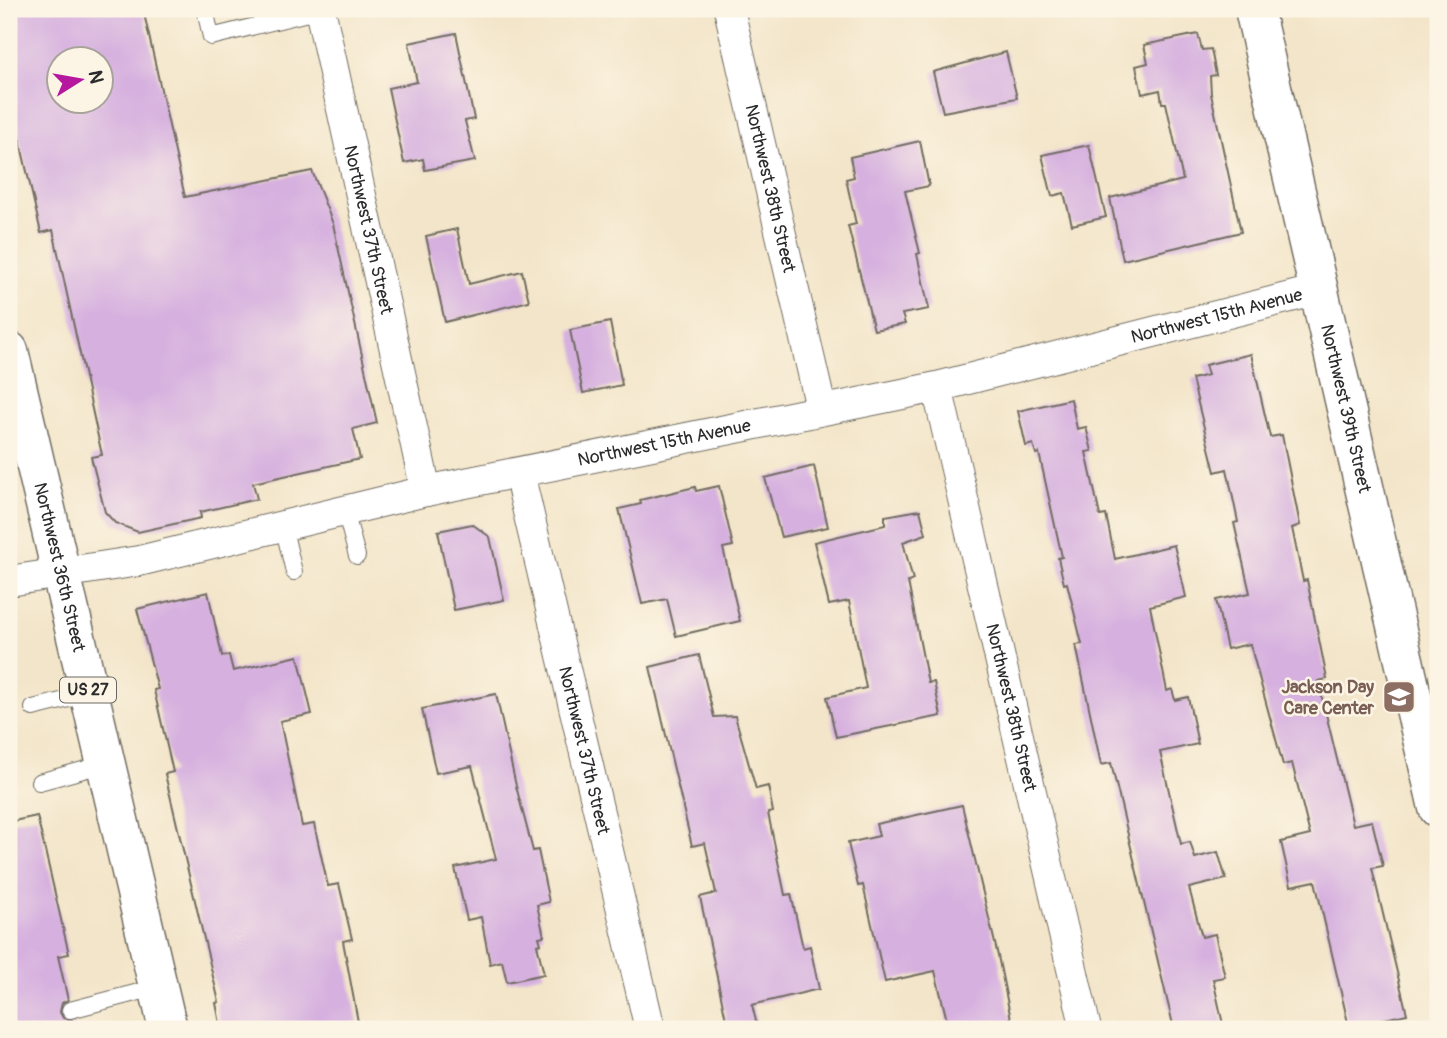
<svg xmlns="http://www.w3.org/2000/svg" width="1447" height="1038" viewBox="0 0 1447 1038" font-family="Pangolin,sans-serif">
  <rect width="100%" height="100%" fill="#fcf5e5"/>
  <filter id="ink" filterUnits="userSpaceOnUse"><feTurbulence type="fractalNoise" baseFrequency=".0143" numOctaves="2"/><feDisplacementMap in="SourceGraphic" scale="14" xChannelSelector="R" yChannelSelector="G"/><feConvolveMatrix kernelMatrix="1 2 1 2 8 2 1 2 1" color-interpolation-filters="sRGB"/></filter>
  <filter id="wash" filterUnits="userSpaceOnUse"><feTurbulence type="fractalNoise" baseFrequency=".00686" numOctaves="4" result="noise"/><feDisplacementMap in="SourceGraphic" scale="28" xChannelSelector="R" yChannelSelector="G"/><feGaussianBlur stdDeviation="1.57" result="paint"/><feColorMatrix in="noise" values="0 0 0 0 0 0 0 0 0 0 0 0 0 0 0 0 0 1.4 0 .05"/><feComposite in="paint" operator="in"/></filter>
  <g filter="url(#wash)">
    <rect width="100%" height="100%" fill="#f3e5c9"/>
    <g id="blocks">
      <g fill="#d6b0df" fill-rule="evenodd">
        <path d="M9,9H143L185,197L312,171L333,224L377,423L353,429L360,459L253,483L257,499L200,512L201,518L138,532L115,523L105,512L91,457L102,455L53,230L41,233L9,93ZM60,60H102V102H60Z"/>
        <polygon points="456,33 474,119 465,121 475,161 425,170 423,159 404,163 388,88 417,82 409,43"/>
        <polygon points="1198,34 1202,50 1211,49 1216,75 1210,76 1211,94 1241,232 1123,260 1110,198 1183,180 1166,103 1162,103 1160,90 1142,94 1136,66 1148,63 1144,45"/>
        <polygon points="1006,52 1017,98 943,112 933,72"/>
        <polygon points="920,141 929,186 905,191 920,253 917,254 929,309 902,314 905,324 874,330 848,226 856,224 846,179 854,177 850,157"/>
        <polygon points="1089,145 1106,217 1072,225 1064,193 1052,196 1042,155"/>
        <polygon points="457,229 469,284 522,271 529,301 445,322 426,236"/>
        <polygon points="610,322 622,385 583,393 570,330"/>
        <polygon points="1251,354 1270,437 1282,435 1300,525 1292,528 1303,581 1307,580 1327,679 1318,681 1353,825 1372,821 1383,866 1372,868 1407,1014 1349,1027 1315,881 1291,886 1281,842 1310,835 1292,763 1283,765 1250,644 1227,649 1216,600 1250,593 1234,523 1238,522 1227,469 1215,472 1192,379 1208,375 1205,365"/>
        <polygon points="1071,399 1077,429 1086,427 1092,451 1086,452 1100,516 1106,515 1115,559 1174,545 1186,597 1150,606 1167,691 1172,689 1175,700 1188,697 1198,744 1160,752 1181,844 1190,842 1195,858 1218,852 1226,879 1189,888 1202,937 1215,934 1225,977 1213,979 1224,1029 1174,1029 1111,763 1101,765 1076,645 1082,644 1067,583 1064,584 1058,558 1062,557 1039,453 1036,454 1033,444 1026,446 1018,411"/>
        <polygon points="814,466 828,527 781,537 765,478"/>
        <polygon points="719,486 733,546 723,548 740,621 676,636 667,599 642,604 619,509 641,504 640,500 695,487 696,491"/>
        <polygon points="920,510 926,534 903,542 913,580 908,582 928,683 934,682 941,716 836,737 827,697 866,688 849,601 829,605 814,542 885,525 885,516"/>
        <polygon points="472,524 490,537 504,600 454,610 438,531"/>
        <polygon points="208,592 222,656 229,655 233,671 298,656 312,714 280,721 302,826 314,824 328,886 339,884 352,939 343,941 358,1022 325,1029 221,1029 216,1003 219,1002 165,774 173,772 154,690 158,689 137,609"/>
        <polygon points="699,655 714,717 735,716 756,789 768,786 773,812 768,813 785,895 791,894 803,948 810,946 819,989 752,1005 758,1029 728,1029 700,897 716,893 705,843 692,846 650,667"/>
        <polygon points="496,694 516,786 533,851 538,850 549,902 537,905 544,936 539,937 541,944 537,945 544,974 507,982 502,961 490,964 481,917 467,920 455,868 496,859 472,766 436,773 422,709"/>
        <polygon points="962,805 998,956 1013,1029 949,1029 935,971 885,982 863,885 858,886 848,843 879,836 876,824"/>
        <polygon points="37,816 69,954 58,956 68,1000 62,1003 60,1012 63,1018 72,1020 74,1029 9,1029 9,822"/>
      </g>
    </g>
  </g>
  <g filter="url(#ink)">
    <use href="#blocks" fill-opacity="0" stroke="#716c62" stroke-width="2"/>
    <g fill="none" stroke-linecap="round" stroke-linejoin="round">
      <defs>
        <g id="lane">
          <polyline points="205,9 211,37 320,10"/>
          <polyline points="345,510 357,556"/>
          <polyline points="283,525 294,572"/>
          <polyline points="33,708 89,694"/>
          <polyline points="39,782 105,764"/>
          <polyline points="70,1010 158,987"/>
        </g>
        <g id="street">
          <path id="s1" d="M320,9L426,491"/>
          <path id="s2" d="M729,9L821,408"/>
          <path id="s3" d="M937,387L1086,1029"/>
          <path id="s4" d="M519,473L650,1029"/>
          <path id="s5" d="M9,581L139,561L426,491L937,387L1318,290"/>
        </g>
        <g id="secondary">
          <path id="s6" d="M1254,9L1438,808"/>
        </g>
        <g id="primary">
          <path id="s7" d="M9,351L168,1029"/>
        </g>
      </defs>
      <use href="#lane" stroke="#716c62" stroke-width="18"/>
      <use href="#street" stroke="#716c62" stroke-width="32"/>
      <use href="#secondary" stroke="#716c62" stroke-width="41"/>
      <use href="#primary" stroke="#716c62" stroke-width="41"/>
      <use href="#lane" stroke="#fff" stroke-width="16"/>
      <use href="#street" stroke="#fff" stroke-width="30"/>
      <use href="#secondary" stroke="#fff" stroke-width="38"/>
      <use href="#primary" stroke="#fff" stroke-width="38"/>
    </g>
  </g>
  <defs>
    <symbol id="school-square" viewBox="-11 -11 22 22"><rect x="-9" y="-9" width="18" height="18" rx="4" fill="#8d6e63" stroke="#fcf5e5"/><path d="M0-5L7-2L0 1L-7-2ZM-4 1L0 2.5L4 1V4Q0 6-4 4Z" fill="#fff"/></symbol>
  </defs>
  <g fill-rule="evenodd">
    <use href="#school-square" x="1380" y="678" width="38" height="38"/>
  </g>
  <g text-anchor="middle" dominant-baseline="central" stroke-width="5" stroke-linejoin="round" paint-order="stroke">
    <rect fill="#fcf5e5" stroke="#6a6863" stroke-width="2" x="60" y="677.5" width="56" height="25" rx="5"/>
    <g font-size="16" font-weight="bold" fill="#2b2b2b">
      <text x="88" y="690">US 27</text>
    </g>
    <g font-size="18" fill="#2b2b2b" stroke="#fcf5e5">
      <text stroke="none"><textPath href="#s2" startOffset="184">Northwest 38th Street</textPath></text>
      <text stroke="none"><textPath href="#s1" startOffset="226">Northwest 37th Street</textPath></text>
      <text stroke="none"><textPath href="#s5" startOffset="1237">Northwest 15th Avenue</textPath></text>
      <text stroke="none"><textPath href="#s6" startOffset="410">Northwest 39th Street</textPath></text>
      <text stroke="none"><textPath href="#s5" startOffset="670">Northwest 15th Avenue</textPath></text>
      <text stroke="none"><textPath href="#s7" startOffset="222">Northwest 36th Street</textPath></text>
      <text stroke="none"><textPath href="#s3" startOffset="329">Northwest 38th Street</textPath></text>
      <text stroke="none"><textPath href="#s4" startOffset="285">Northwest 37th Street</textPath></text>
    </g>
    <g font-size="18" font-weight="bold" fill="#785e54" stroke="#fcf5e5" text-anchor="end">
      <text x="1374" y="687">Jackson Day<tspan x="1374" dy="21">Care Center</tspan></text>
    </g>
  </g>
  <rect width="1447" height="1038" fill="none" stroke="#fcf5e5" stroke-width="35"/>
  <g transform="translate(80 80) rotate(79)"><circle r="33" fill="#fcf5e5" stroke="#a8a49b" stroke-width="2"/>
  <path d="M0-5L12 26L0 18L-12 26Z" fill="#b5179e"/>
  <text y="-10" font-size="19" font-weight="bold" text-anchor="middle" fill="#2b2b2b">N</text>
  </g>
</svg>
